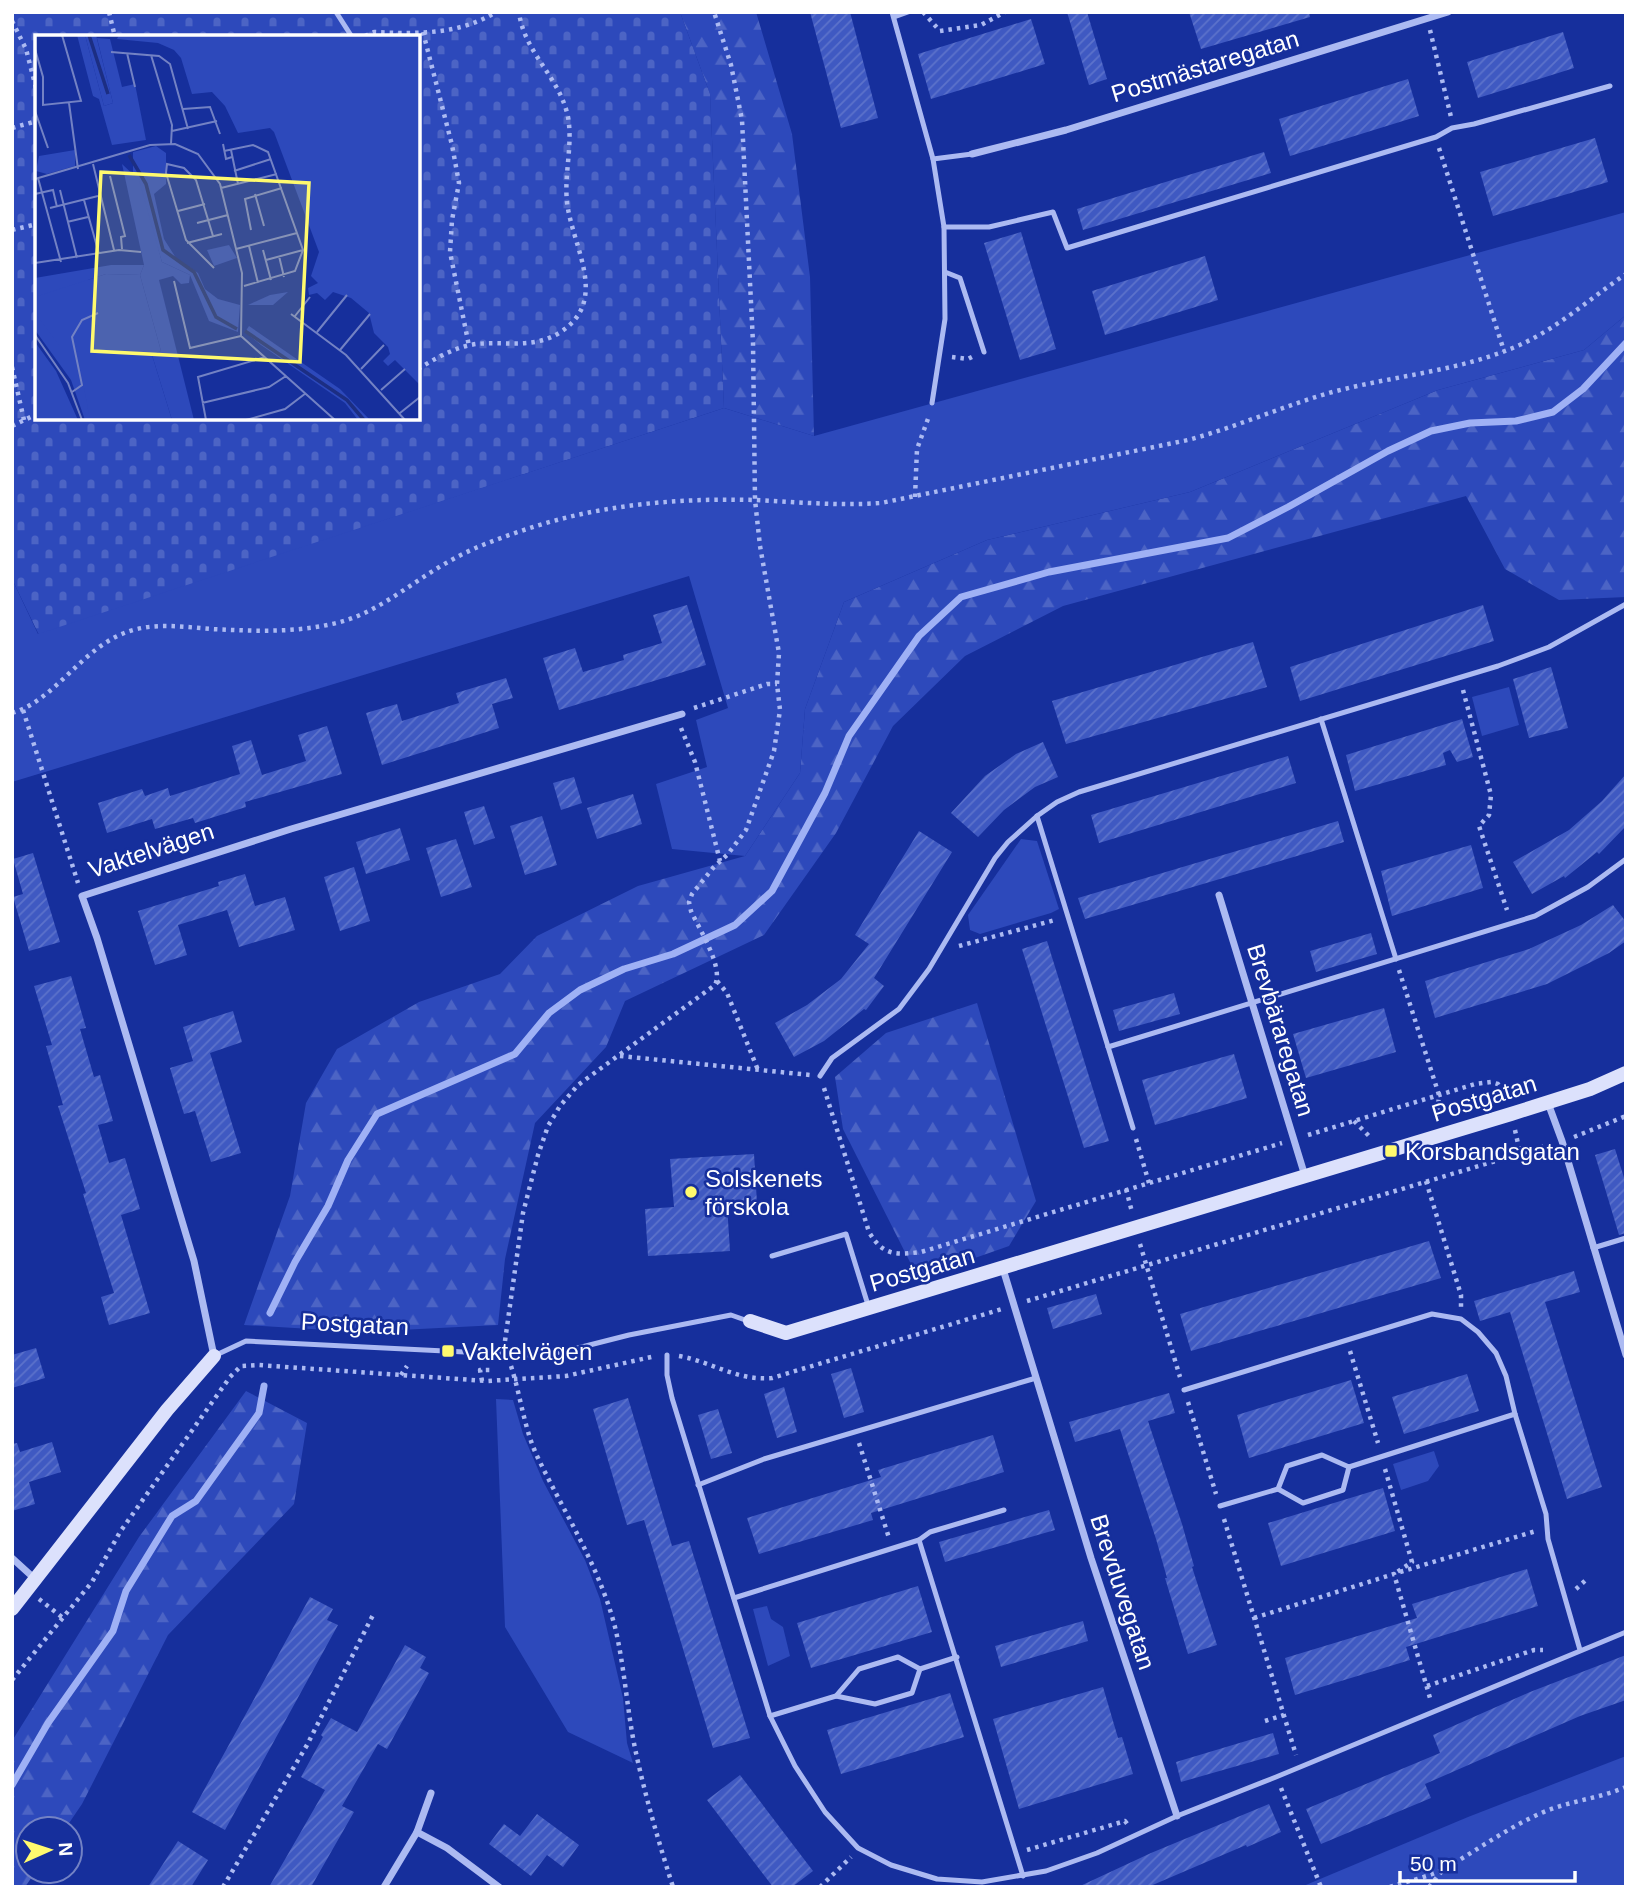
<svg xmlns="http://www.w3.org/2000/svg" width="1638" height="1899" viewBox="0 0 1638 1899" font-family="Arial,sans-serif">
  <defs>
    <pattern id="forest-firs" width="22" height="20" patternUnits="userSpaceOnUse" patternTransform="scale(1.75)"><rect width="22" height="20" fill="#2d49bb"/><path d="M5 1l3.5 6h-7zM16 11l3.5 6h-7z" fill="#4c64c5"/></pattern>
    <pattern id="cemetery-stones" width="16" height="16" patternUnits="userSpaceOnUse" patternTransform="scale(1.75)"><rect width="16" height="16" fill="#2d49bb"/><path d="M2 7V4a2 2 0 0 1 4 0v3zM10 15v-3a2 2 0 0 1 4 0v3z" fill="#4c64c5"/></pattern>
    <pattern id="building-hatch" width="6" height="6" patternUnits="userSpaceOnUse" patternTransform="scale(1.75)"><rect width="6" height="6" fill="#3f59c2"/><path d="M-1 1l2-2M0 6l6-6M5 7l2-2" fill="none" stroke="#5c72cb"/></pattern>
  </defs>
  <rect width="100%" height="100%" fill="#162f9c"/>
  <g fill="url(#forest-firs)">
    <polygon points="680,12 756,12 792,134 810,277 814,436 724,408 710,94"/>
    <polygon points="1626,315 1626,597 1559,600 1505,569 1466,496 1063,606 965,656 893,726 836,833 764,935 625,1001 606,1047 535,1123 505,1259 498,1325 360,1332 244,1325 290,1196 306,1103 337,1049 419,1002 500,974 537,936 638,886 745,856 800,773 805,709 844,602 987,540 1190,492 1438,390 1584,350"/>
    <polygon points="977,1003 1036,1201 1009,1246 918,1278 843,1129 835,1077 886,1033"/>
    <polygon points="246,1391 307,1423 294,1504 168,1635 82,1804 65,1829 28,1829 28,1871 36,1871 25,1887 12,1887 12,1741 139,1537"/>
  </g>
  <path fill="url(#cemetery-stones)" fill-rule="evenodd" d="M12,12H680L710,94L724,408L39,635L12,579ZM37,37H418V418H37Z"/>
  <g fill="#2d49bb">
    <polygon points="1626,212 1626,315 1584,350 1438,390 1190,492 987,540 844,602 805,709 800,773 745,856 672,849 656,784 707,767 696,720 728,708 689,576 12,782 12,579 38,634 724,408 814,436"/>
    <polygon points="1509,687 1519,725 1482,736 1472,697"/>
    <polygon points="1021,839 1037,841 1059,909 1051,913 980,934 970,930 968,915"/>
    <polygon points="496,1399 513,1400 523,1434 543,1481 585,1560 600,1599 623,1698 627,1743 633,1763 568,1732 505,1627"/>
    <polygon points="1434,1451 1439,1466 1428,1481 1401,1490 1393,1464"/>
    <polygon points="767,1606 771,1619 783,1627 790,1656 768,1666 753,1609"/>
    <polygon points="1626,1756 1626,1887 1301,1887 1468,1817"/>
  </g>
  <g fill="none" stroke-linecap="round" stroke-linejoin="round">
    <g stroke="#9fb1f5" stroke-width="7">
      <polyline points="270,1313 295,1262 328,1206 348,1160 377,1114 515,1054 549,1013 580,990 624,969 673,954 735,925 772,891 825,793 849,736 919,636 961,597 1049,572 1228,538 1288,507 1388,451 1431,431 1470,423 1516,421 1553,412 1583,389 1626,343"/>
      <polyline points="12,1785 48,1723 113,1631 126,1591 172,1516 196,1501 259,1413 264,1386"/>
    </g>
  </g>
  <g fill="url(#building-hatch)">
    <polygon points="810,12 850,12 878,118 841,128"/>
    <polygon points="1067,12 1087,12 1107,79 1089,85"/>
    <polygon points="1189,12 1309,12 1310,17 1201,49"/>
    <polygon points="1031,19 1045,64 931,99 918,54"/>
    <polygon points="1563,32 1574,68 1478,98 1467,62"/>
    <polygon points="1408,79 1419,116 1290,156 1279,119"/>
    <polygon points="1595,138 1608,182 1493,216 1480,172"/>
    <polygon points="1264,152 1271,173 1083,230 1077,209"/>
    <polygon points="1021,232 1056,349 1020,360 984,243"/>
    <polygon points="1205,256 1218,300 1105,335 1092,291"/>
    <polygon points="687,605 706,665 559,710 543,658 575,648 583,672 624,660 623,655 662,643 653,615"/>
    <polygon points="1483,605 1494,641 1300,701 1290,667"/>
    <polygon points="1253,642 1267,687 1066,744 1052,701"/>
    <polygon points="1551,667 1568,728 1529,738 1513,679"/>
    <polygon points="506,678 513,698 492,704 499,728 382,765 366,713 397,704 402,721 459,703 456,693"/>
    <polygon points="1462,719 1473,757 1457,762 1450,750 1443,753 1446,765 1355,791 1346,755"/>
    <polygon points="327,726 342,774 245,802 246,807 195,823 193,818 155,829 152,819 107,833 98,803 142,789 145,796 168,788 170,796 240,774 232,746 251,740 262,775 306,761 298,735"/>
    <polygon points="1043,742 1058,777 1035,787 1004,810 978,837 951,813 985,776 1016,754"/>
    <polygon points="1288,756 1296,783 1099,843 1091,815"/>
    <polygon points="1626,774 1626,826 1599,854 1597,852 1565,878 1564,876 1532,894 1513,862 1569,830 1602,801"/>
    <polygon points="574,777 582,803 561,810 553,783"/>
    <polygon points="633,794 642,824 597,839 587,808"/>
    <polygon points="484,806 495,838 474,845 464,812"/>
    <polygon points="542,816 557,865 525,875 510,826"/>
    <polygon points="1338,821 1344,842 1085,919 1078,898"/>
    <polygon points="400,828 410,860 366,874 356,842"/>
    <polygon points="919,831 952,852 874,978 884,986 866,1010 864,1009 824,1041 794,1057 775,1023 807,1005 841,979 869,944 855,935"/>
    <polygon points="456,839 472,887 441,897 426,848"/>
    <polygon points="1471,845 1483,888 1392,916 1381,871"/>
    <polygon points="33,853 60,942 29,951 13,897 23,894 13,859"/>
    <polygon points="354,867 370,921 340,931 324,877"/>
    <polygon points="245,874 255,906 285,897 295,930 239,947 227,910 178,925 187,955 155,965 138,911 219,886 218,882"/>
    <polygon points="1613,905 1626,922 1626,941 1609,953 1547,984 1435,1018 1425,981 1529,949 1581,925"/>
    <polygon points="1371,933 1377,954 1316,972 1310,951"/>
    <polygon points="1047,941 1109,1141 1084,1148 1022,949"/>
    <polygon points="71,976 86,1028 80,1029 94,1077 100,1075 113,1121 98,1125 109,1163 125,1158 140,1209 121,1215 150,1313 109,1325 101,1297 114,1293 83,1194 86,1193 58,1106 63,1105 46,1046 52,1045 34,986"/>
    <polygon points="1174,993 1180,1014 1119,1031 1113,1010"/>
    <polygon points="1384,1008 1396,1052 1306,1078 1293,1034"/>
    <polygon points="233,1011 242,1042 210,1053 241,1153 211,1162 195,1111 184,1114 170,1068 193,1061 183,1027"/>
    <polygon points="1234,1054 1247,1098 1155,1125 1142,1080"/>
    <polygon points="1615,1149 1626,1184 1626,1233 1619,1235 1595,1155"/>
    <polygon points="754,1154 757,1203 727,1205 730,1251 648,1256 645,1209 674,1207 670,1159"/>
    <polygon points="1429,1241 1441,1278 1191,1351 1180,1314"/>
    <polygon points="1574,1271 1580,1292 1545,1302 1602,1487 1567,1499 1510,1312 1480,1321 1474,1301"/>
    <polygon points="1096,1294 1102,1314 1053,1329 1047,1308"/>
    <polygon points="36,1348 45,1378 12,1388 12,1355"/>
    <polygon points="851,1368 864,1412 844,1418 831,1374"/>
    <polygon points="1467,1374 1479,1411 1404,1434 1392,1397"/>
    <polygon points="1351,1380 1364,1423 1249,1458 1237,1415"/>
    <polygon points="784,1387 797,1432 777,1438 764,1394"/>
    <polygon points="1169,1393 1175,1413 1148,1421 1182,1524 1194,1566 1192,1567 1217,1645 1188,1654 1165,1578 1167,1578 1156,1539 1120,1429 1075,1442 1069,1422"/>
    <polygon points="628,1398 672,1546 689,1541 750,1738 713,1748 644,1520 627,1525 593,1409"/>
    <polygon points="718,1409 732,1453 711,1459 698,1415"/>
    <polygon points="993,1435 1004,1472 871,1513 873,1520 759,1554 747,1518 881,1477 878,1470"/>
    <polygon points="52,1442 61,1472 29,1482 35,1504 12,1511 12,1444 17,1443 20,1452"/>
    <polygon points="1383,1488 1395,1531 1281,1566 1268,1523"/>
    <polygon points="1049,1510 1055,1530 945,1562 939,1542"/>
    <polygon points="1527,1569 1538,1606 1406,1647 1410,1660 1295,1695 1285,1658 1417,1618 1412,1604"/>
    <polygon points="918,1586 932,1632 811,1668 797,1623"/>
    <polygon points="310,1597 333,1609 327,1620 338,1625 225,1830 192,1812"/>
    <polygon points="1083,1621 1088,1641 1001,1667 995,1646"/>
    <polygon points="405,1645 426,1657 420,1668 429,1673 387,1749 378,1744 342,1806 354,1812 311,1887 269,1887 325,1790 301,1777 323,1737 321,1735 331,1718 357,1732"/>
    <polygon points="1626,1655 1626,1700 1580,1716 1425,1784 1431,1798 1321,1844 1306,1809 1440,1753 1433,1735 1530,1692"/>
    <polygon points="1103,1687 1118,1738 1122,1737 1133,1774 1019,1809 993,1719"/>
    <polygon points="950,1693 964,1737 841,1774 827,1730"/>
    <polygon points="1273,1733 1279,1754 1181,1782 1176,1762"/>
    <polygon points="740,1775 813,1871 792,1887 773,1887 707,1800"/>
    <polygon points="1269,1804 1281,1832 1247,1847 1246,1845 1148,1887 1078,1887 1151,1853"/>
    <polygon points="537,1814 579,1845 563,1867 547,1855 531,1876 489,1844 504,1824 520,1836"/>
    <polygon points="178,1841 208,1860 191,1887 148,1887"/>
  </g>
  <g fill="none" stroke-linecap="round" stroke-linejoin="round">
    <g stroke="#acbaf2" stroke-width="4.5" stroke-dasharray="3.5 5" stroke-linecap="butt">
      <polyline points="109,12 115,37"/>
      <polyline points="923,12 940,31 981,25 1005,12"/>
      <polyline points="12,21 26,49 37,92"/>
      <polyline points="1430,30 1451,117"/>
      <polyline points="423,32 452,145 459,183 452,220 450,252 469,346"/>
      <path d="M365,36L374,32C416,34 459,35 496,12"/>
      <polyline points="12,128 37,121"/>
      <polyline points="1439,148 1504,351"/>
      <polyline points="12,230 37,224"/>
      <polyline points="952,357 968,359 974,356"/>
      <polyline points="12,367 24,420"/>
      <path d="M418,369C436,358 455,347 476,344C505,341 533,349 559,333C611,301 572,247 567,202C564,174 573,145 568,117C560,77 524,53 519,12"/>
      <polyline points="12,426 37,414"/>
      <polyline points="915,497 917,449 929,416"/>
      <polyline points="1463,690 1491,795 1489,815 1479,826 1507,910"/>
      <polyline points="694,708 767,684 777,684"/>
      <polyline points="23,710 78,883"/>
      <path d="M12,713C57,700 83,644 133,630C158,623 185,627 211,629C252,631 292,633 332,624C376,615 410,583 448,562C475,546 506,536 536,526C607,504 680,498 755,500C797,502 839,506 881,503L1188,440C1236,427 1281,407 1329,393C1390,376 1456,372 1515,347C1556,330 1589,299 1626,274"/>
      <polyline points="681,728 695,762 720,861"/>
      <polyline points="959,946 1055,920"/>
      <polyline points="1399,970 1439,1095 1437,1120"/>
      <polyline points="717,981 727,993 758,1070"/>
      <polyline points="620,1056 810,1075"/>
      <path d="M824,1088L869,1232C883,1256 896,1255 921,1252L1282,1143"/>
      <polyline points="1354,1121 1370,1137"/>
      <polyline points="1515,1130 1520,1153"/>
      <polyline points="1308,1135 1475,1084 1491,1082 1498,1084 1506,1098"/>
      <polyline points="1574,1137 1626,1116"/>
      <polyline points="1136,1139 1149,1183"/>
      <polyline points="1426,1181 1461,1295 1461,1308"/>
      <polyline points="1126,1189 1132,1212"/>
      <polyline points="1140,1244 1180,1377"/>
      <polyline points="1027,1301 1549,1145"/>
      <path d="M505,1341L523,1213L538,1155L548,1126L560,1106L578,1085L715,985C724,967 699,929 691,911L689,902L692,894L713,868L728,854L746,830L774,751L780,710L777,684L779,653L760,546L755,500L753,343L742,120L731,65L714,12"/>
      <polyline points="1350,1351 1378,1443"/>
      <path d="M679,1356C713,1362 736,1381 772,1378L1002,1309"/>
      <path d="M511,1366C521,1397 524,1429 538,1458C565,1514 599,1566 615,1627C625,1669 627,1712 636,1753C646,1799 659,1843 673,1887"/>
      <polyline points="401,1375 407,1366"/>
      <polyline points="482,1381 480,1370 490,1370"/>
      <polyline points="1188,1402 1216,1494"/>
      <polyline points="859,1443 889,1538"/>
      <polyline points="1385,1469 1412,1562 1394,1574"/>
      <polyline points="1224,1519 1296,1755"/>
      <polyline points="1400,1572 1536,1531"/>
      <polyline points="1576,1589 1587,1579"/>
      <polyline points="39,1599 63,1618"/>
      <polyline points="1254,1618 1394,1574 1430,1698"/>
      <polyline points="12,1680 92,1582 120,1532 230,1377 241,1366 258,1365 487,1381 566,1376 656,1356"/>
      <polyline points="1427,1686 1534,1650 1543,1650"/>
      <polyline points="1265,1721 1284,1715"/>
      <polyline points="1281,1788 1321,1887"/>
      <polyline points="1027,1850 1125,1821 1128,1825"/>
      <polyline points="223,1887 307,1745 374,1613"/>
      <polyline points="820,1887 851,1857"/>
      <path d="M1390,1887C1408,1881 1429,1877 1446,1868C1477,1850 1506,1829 1539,1814C1567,1801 1598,1799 1626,1787"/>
      <polyline points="1429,1887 1442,1871"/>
    </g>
    <g stroke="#acbaf2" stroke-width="5">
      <polyline points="336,12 352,37"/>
      <polyline points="892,12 933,159 944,227 945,319 932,403"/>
      <polyline points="894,17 908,12"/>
      <polyline points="933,159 972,154"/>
      <polyline points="944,227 989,227 1053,212 1067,248 1436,137 1452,128 1474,124 1610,86"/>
      <polyline points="945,272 960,278 984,352"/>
      <polyline points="1321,719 1396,959"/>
      <polyline points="1037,816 1133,1128"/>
      <polyline points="1108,1047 1535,916 1588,887 1626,859"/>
      <polyline points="820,1076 832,1058 899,1009 929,969 995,858 1008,842 1037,816 1057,802 1079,792 1498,666 1549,647 1626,604"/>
      <polyline points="1593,1248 1626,1238"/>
      <polyline points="772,1256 846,1234 868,1305"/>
      <polyline points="667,1355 667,1375 672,1398 770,1716 795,1766 825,1812 858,1848 891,1865 937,1879 982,1882 1046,1871 1097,1853 1177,1816 1276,1777 1626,1632"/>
      <polyline points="214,1356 246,1341 526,1355 562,1352 629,1335 731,1315 748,1321"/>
      <polyline points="1184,1390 1432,1314 1461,1319 1478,1332 1496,1353 1506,1376 1515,1414 1546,1514 1548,1539 1580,1650"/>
      <polyline points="698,1485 764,1459 1036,1378"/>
      <polyline points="1278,1489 1303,1503 1343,1490 1349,1467"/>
      <polyline points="1220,1506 1278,1489 1287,1466 1322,1455 1349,1467 1515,1414"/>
      <polyline points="919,1540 1023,1876"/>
      <polyline points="734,1598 919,1540 930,1532 1004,1510"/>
      <polyline points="836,1696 875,1704 912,1693 920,1669"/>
      <polyline points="770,1716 836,1696 859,1669 898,1657 920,1669 957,1657"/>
    </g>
    <g stroke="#acbaf2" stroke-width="7">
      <polyline points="972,154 1066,130 1448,12"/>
      <polyline points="1219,895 1305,1176"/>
      <polyline points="1548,1103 1562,1141 1626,1355"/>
      <polyline points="1003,1269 1091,1558 1177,1816"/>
      <polyline points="214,1356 194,1261 97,938 82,896 291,829 682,714"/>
      <polyline points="12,1558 35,1579"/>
      <polyline points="417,1832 447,1848 499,1887"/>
      <polyline points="384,1887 417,1832 431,1793"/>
    </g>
    <g stroke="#dce1fc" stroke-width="14">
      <polyline points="750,1321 786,1333 1511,1114 1590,1089 1626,1073"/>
      <polyline points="12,1609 167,1410 214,1356"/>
    </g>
  </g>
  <g fill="#fffa6e" stroke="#162f9c" stroke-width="2.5">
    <rect x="1384" y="1144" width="14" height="14" rx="3.5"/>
    <circle cx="691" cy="1192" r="7"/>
    <rect x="441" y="1344" width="14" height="14" rx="3.5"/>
  </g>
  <g text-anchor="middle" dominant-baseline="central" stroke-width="5" stroke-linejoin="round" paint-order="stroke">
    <g font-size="24" fill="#fff" stroke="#162f9c">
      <text transform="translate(1205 66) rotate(-17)">Postmästaregatan</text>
      <text transform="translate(151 850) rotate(-18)">Vaktelvägen</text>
      <text transform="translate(1281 1030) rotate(73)">Brevbäraregatan</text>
      <text transform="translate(1484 1098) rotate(-17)">Postgatan</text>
      <text transform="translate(922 1269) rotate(-16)">Postgatan</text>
      <text transform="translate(355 1324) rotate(3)">Postgatan</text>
      <text transform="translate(1123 1592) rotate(72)">Brevduvegatan</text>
    </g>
    <g font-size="24" fill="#fff" stroke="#162f9c" text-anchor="start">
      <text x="1405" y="1151">Korsbandsgatan</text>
      <text x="705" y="1178">Solskenets<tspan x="705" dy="28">förskola</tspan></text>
      <text x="462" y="1351">Vaktelvägen</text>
    </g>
  </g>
  <g transform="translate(35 35)">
    <rect width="385" height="385" fill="#162f9c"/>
    <path d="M40,115V131L12,139L1,136L4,121Z" fill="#2d49bb"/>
    <path d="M50,0H61L78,68L69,71ZM121,111L131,118V149L119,159L129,204L141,223L163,238L170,254L183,264L205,270L203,297L174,286L155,240L127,227L98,137V117ZM194,210L202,223L179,231L172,215ZM76,230H109L105,240L71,239L53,245L126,385H50L36,345L0,295V243ZM214,291L305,354L335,385H323L310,368L226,310L210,297ZM0,307L21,336L43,385H0Z" fill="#2d49bb"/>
    <path d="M71,239L105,240L126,316L117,320L137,385H55L41,310H24L0,278L3,261Z" fill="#2d49bb"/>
    <path d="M42,0H50L69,71L78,68L62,3L75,4L87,52L100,49L111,105L77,110L64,64L58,61ZM84,0H385V350L360,325L353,331L348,326L355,319L353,312L339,298L334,278L316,263L298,257L290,265L282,258L274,260L273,253L283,248L276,241L284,217L239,97L235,93L203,98L190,71L177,57L157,59L146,23L139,15L123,8L82,4ZM87,129L104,145L127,227L155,240L154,248L146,249L138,241L124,245L159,385H137L117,320L126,316L105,240L109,230ZM253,257L238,270H213L235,260Z" fill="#2d49bb"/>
    <path fill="none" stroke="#1c2e83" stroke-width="3.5" d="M54,0L73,59M94,120L111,149L128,215L159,237L181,282L202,294M210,296L312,365L329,385"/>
    <path fill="none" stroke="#7382c4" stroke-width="2" d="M0,14L8,42V70L46,66L27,0M76,17L124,21L135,29L153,94M92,18L100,52M116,20L137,90L136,109M34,68L43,134M148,74L175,72L185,99M0,76L13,113M137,96L182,86M188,109L191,124L197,122M196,115L203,149M189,116L218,110L233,117L268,215L260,236L209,251M58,129L79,215M199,136L236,124M75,141L90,201L86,202L87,214M3,143L26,227M0,144L115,110L140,109L163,119L185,149L207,238L206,301M186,153L242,139M25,155L42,223M0,159L18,155L22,172M220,159L229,191M49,165L64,219M15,173L63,161M143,176L170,169M32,187L53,182M162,188L193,180M216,195L210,164L247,153M178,201L161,145L149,133L132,129L131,138L151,205L179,233M152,208L187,199M214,211L223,248M201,214L262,198M228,215L236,245M244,221L249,242M231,225L268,215M0,228L84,215L106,217M139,246L155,313L206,301M256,279L311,320L370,385M260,281L275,262M282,297L312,260M0,300L33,348L47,385M206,301L300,385M305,315L335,279M326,334L349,310M346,355L370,334M37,357L47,350L37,302L47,285L63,278M167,368L234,352L251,341M365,378L385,362M171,385L163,342L230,322M211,385L250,374L271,358"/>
    <path fill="#fffa6e" fill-opacity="0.15" stroke="#fffa6e" stroke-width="3.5" d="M66,137L274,148L265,327L57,316Z"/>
    <rect width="385" height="385" fill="none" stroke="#fff" stroke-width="3.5"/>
  </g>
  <rect width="1638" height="1899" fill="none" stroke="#ffffff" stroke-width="28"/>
  <g transform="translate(49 1850) rotate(87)"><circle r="33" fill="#162f9c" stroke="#7382c4" stroke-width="2"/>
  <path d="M0-5L12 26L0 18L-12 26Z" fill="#fffa6e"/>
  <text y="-10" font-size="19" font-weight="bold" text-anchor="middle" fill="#ffffff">N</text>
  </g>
  <path d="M1400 1871v10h175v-10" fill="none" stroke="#ffffff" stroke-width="3.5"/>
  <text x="1410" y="1871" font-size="21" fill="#ffffff" stroke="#162f9c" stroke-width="5" paint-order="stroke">50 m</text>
</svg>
